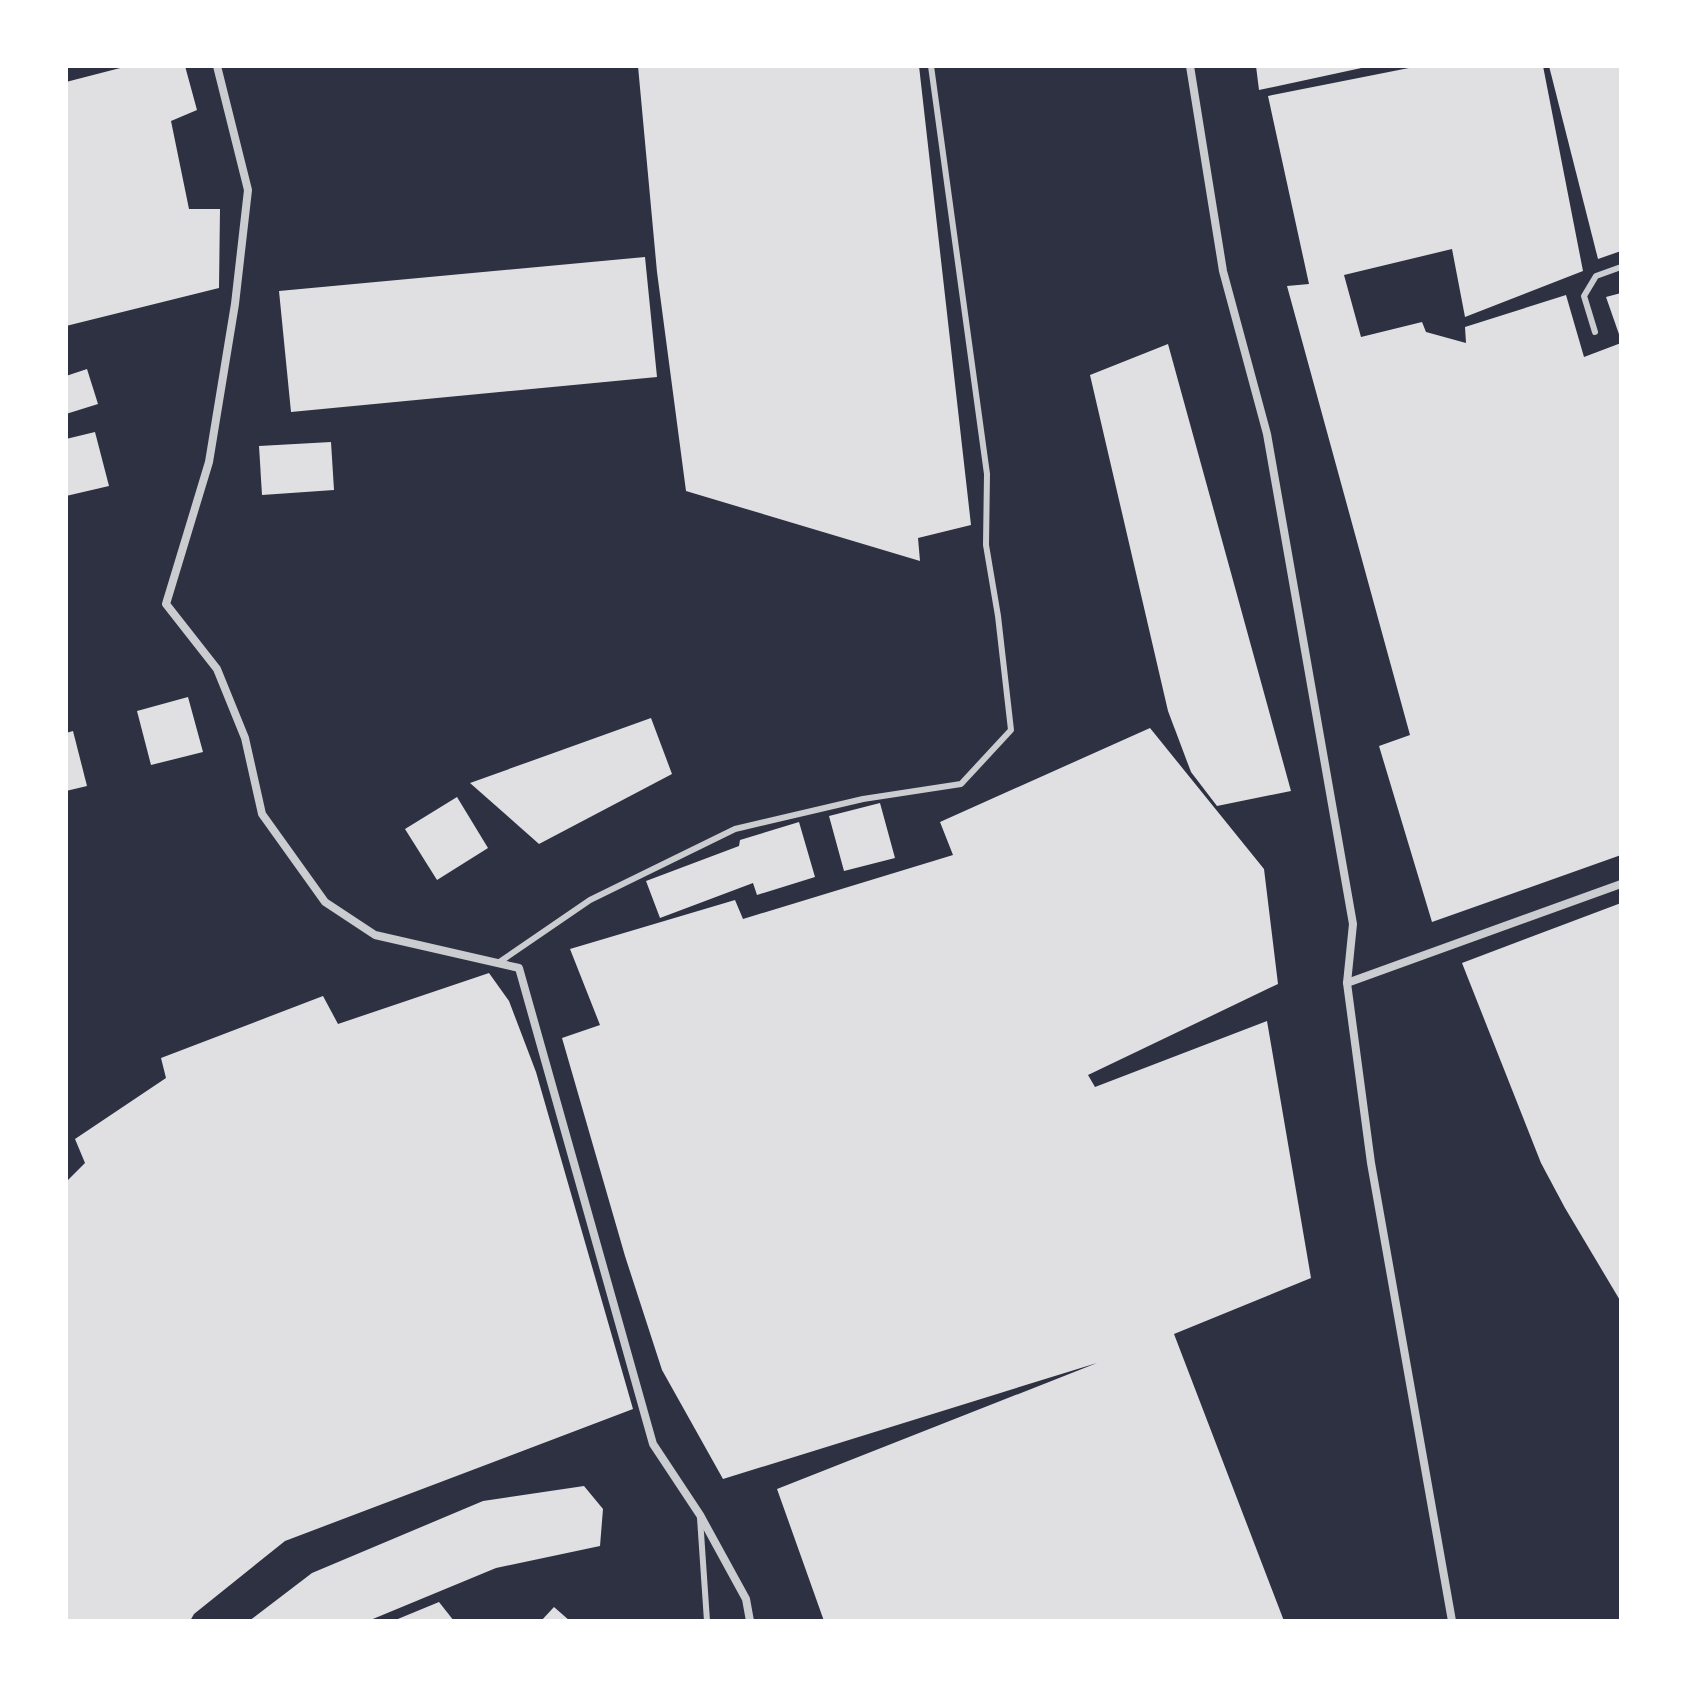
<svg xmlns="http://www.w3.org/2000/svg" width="1687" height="1687" viewBox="0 0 1687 1687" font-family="'Noto Serif',serif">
  <rect width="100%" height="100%" fill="#2d3142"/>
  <g fill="#e0e0e3">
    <polygon points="128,66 185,66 197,110 171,121 189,209 220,209 219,288 66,326 66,82"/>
    <polygon points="638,66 919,66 971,525 918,538 920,561 686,491 657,272"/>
    <polygon points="1256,66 1366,66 1366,67 1259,90"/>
    <polygon points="1419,66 1543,66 1583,271 1465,317 1452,249 1344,275 1361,337 1422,322 1426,332 1466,343 1465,327 1566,295 1584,357 1621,343 1621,855 1432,922 1379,746 1410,735 1287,286 1309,284 1268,96"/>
    <polygon points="1549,66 1621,66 1621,251 1598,259"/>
    <polygon points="645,257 657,377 291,412 279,291"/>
    <polygon points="1621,293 1621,340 1606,297"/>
    <polygon points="1168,344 1291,791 1217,806 1191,772 1168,711 1090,375"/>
    <polygon points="87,369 98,404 66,414 66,376"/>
    <polygon points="95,432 109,486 66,496 66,439"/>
    <polygon points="331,442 334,490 262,495 259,446"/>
    <polygon points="188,697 203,752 151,765 137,711"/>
    <polygon points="651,718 672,774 539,844 470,783"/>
    <polygon points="1150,728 1264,869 1278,984 1088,1075 1095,1087 1267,1021 1311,1278 1174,1334 1284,1621 824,1621 777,1489 1097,1363 723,1479 662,1370 625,1256 562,1038 600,1025 570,949 735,900 743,919 953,855 940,822"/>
    <polygon points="73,731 87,786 66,791 66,733"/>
    <polygon points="457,797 488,848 437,880 405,829"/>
    <polygon points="880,803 895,858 844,871 829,816"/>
    <polygon points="799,822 815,877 757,895 753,883 660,918 646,881 739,846 740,840"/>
    <polygon points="1621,903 1621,1302 1565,1208 1541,1163 1462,963"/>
    <polygon points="489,973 509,1001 536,1072 633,1409 285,1541 194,1614 190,1621 66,1621 66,1182 85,1163 75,1139 166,1078 161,1058 323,996 338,1024"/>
    <polygon points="584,1486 603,1509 600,1546 496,1568 368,1621 249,1621 312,1573 483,1501"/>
    <polygon points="439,1602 454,1621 393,1621"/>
    <polygon points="554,1607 570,1621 541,1621"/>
  </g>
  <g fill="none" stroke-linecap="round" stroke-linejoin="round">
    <g stroke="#caccd0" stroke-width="6">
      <polyline points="1595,332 1584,296 1596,276 1621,267"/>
      <polyline points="498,963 590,900 735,829 863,799 961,784 1011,730 998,616 986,545 987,474 931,66"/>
      <polyline points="700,1518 707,1621"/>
    </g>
    <g stroke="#caccd0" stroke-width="8">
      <polyline points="217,66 248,190 235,304 209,462 166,604 217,669 245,738 262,814 325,902 375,935 519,968 653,1444 700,1515 746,1599 750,1621"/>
      <polyline points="1190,66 1223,271 1267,434 1353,924 1347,983 1371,1163 1452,1621"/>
      <polyline points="1347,983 1621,884"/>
    </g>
  </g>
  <rect width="1687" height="1687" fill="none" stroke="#ffffff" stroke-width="136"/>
</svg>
